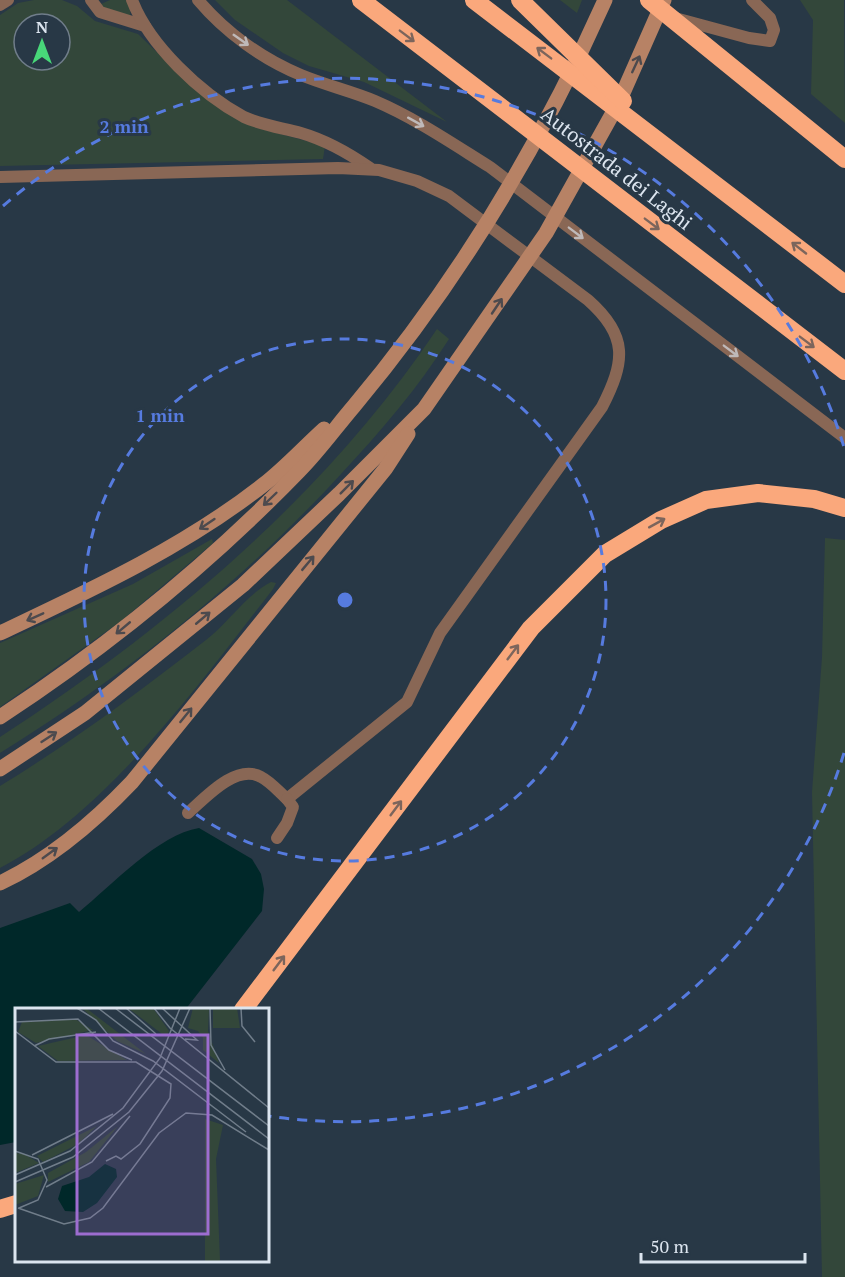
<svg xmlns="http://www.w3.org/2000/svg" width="845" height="1277" viewBox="0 0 845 1277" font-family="'PT Serif',serif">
  <rect width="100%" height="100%" fill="#283846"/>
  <g fill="#33473a" fill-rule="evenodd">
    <path d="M34,0H62L77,6L95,21L138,34L165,60L258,128L325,146L323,159L0,166V15L18,3ZM24,24H60V60H24Z"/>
    <polygon points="110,0 131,0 130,15 134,20 105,10 101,4"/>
    <polygon points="215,0 287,0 447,122 364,82 309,66 283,53 235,20"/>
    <polygon points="560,0 582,0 577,13"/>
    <polygon points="800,0 844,0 845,123 811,94 813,20"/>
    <path d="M437,329L449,339C418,388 381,431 341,474C241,583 126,675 0,753V737C166,629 326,495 437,329Z"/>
    <polygon points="825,538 845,540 845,1277 822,1277 812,792 822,657"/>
    <polygon points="212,539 213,543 121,621 0,707 0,643 133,584"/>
    <path d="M271,582L276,583L273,589C200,683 106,813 0,868V786C72,742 139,692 206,640C228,623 247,594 271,582Z"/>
  </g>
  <path fill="#002829" d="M199,828L252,859L261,874L264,889L262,911L185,1010H16V1142L0,1145V928L70,903L79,912C111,886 159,834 199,828Z"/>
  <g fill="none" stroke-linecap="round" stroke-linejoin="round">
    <g stroke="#896755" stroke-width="12">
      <polyline points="91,0 100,12 145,26"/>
      <path d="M132,0C149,45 201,94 244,117C261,125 283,128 301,133C325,140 350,154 370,168"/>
      <path d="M198,0C225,32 262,59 301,75C325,85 351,91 375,101C415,118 453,144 490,167L845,438"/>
      <polyline points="0,5 8,0"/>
      <polyline points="675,18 749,38 770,41 774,30 770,18 752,0"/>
      <path d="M0,177L338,168L379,170L417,181L449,196L588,300C629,336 625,362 602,407L440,633L407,702L287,799C279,792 271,782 261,777C236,763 205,798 188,813"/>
      <polyline points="277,838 287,823 293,807 287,799"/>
    </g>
    <g stroke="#b78265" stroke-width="15">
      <path d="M0,633C91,590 184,547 263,485C285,468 304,447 324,429"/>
      <path d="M0,717C108,646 209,564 299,471C319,451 336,427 354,406C457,283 540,146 605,0"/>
      <polyline points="0,769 85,713 243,585 339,494 424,409 546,233 619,102 664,0"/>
      <path d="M0,883C51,859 94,822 132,782L386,468L408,434"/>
    </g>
    <g stroke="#faa87c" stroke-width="18">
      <polyline points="361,0 845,371"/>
      <polyline points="474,0 845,284"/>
      <polyline points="520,0 623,101"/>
      <polyline points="649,0 845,159"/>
      <polyline points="243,1010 531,628 605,554 661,520 706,500 758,493 814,499 845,508"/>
      <polyline points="0,1209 16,1204"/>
    </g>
  </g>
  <defs><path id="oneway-shaft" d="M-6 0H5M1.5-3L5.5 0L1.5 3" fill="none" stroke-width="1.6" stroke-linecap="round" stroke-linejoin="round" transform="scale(1.5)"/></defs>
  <g stroke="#7c655c">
    <use href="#oneway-shaft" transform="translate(407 36) rotate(37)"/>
    <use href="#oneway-shaft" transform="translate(544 53) rotate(-143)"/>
    <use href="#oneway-shaft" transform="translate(652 224) rotate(37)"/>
    <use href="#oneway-shaft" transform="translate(799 248) rotate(-142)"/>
    <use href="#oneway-shaft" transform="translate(807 342) rotate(37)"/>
    <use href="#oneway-shaft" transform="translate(657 523) rotate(-29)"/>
    <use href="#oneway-shaft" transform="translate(513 652) rotate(-53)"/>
    <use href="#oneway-shaft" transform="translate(396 808) rotate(-53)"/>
    <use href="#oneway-shaft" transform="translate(279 963) rotate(-53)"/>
  </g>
  <g stroke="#bfb9b9">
    <use href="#oneway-shaft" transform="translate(241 40) rotate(35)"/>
    <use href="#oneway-shaft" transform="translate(416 122) rotate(29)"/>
    <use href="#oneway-shaft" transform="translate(576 233) rotate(37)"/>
    <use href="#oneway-shaft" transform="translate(731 351) rotate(37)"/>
  </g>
  <g stroke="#4c4a4e">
    <use href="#oneway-shaft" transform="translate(636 64) rotate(-65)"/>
    <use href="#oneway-shaft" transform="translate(497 306) rotate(-56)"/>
    <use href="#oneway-shaft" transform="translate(347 487) rotate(-45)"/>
    <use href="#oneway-shaft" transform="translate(270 499) rotate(136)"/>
    <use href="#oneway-shaft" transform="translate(207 524) rotate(146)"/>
    <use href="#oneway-shaft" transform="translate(308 563) rotate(-50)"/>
    <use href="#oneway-shaft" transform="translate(35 617) rotate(156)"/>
    <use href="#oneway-shaft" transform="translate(203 618) rotate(-40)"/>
    <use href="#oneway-shaft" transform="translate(123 628) rotate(140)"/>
    <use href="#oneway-shaft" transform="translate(186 715) rotate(-51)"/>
    <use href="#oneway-shaft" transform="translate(49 737) rotate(-33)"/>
    <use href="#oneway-shaft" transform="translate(50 853) rotate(-36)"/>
  </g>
  <g fill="none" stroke="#567bdf" stroke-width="3" stroke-dasharray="10 8">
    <circle cx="345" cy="600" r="261"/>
    <path d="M844 753A522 522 0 0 1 268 1116M3 206A522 522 0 0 1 844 447"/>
  </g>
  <g text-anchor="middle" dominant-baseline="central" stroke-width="6" stroke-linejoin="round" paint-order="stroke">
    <g font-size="20" fill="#dce5ef" stroke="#283846">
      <text transform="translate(617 168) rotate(38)">Autostrada dei Laghi</text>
    </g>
  </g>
  <g transform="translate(15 1008)">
    <rect width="254" height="254" fill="#283846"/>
    <path d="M67,0H71L131,46L102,33ZM113,0H138L154,23L151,29ZM178,0H194L193,23L204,55L188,42V30L183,23L173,20ZM198,0H222L225,20H198ZM60,11L78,22L21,35L3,24L7,14ZM71,27L112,52L43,53L23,38ZM190,111L208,117L201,151L205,253H190ZM82,118L63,136L28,154L22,148ZM103,118L74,154L33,174V165L71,144ZM0,145L9,146L24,155L0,165ZM29,167L23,188L0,197V176Z" fill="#33473a"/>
    <path d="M90,156L101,161L102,169L82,195L68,204L50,203L43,191L47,178L74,169Z" fill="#002829"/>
    <path fill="none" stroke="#707d8a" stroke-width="1.5" d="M62,0L81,12L98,33L138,53L231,124M83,0L254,131M100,0L254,118M111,0L141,26M139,0L155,20L254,100M147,0L182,32L170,31M195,0L196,37L210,62M226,0L227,18L240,34M0,14L63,11L94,42L117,52M0,23L41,54H121L156,76L155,90L125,136L106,151L101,148L91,153M19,38L34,31L81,24M0,143L23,151L32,172L23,192L4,200M17,147L98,106M0,167L55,143L108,100L145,50L165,0M0,174L58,149L114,104L147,63L175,0M31,179L77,154L115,108M3,200L49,216L75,210L88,200L144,125L171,105L197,107L254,142"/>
    <path fill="#9d6dd0" fill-opacity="0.15" stroke="#9d6dd0" stroke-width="3" d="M62,27H193V226H62Z"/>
    <rect width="254" height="254" fill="none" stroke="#dce5ef" stroke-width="3"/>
  </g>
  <circle cx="345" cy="600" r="9" fill="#567bdf" stroke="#283846" stroke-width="3"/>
  <g font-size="18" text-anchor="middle" font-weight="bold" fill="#567bdf" stroke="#283846" stroke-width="6" stroke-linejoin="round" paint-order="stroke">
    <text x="124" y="133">2 min</text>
    <text x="160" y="422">1 min</text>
  </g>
  <g transform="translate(42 42)"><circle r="28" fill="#283846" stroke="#707d8a" stroke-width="1.5"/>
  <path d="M0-4.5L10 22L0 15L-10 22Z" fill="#48d779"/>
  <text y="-9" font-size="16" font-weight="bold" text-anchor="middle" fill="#dce5ef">N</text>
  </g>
  <path d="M641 1253v9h164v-9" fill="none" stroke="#dce5ef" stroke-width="3"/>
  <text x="650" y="1253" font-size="18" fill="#dce5ef" stroke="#283846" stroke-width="4.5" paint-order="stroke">50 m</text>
</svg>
